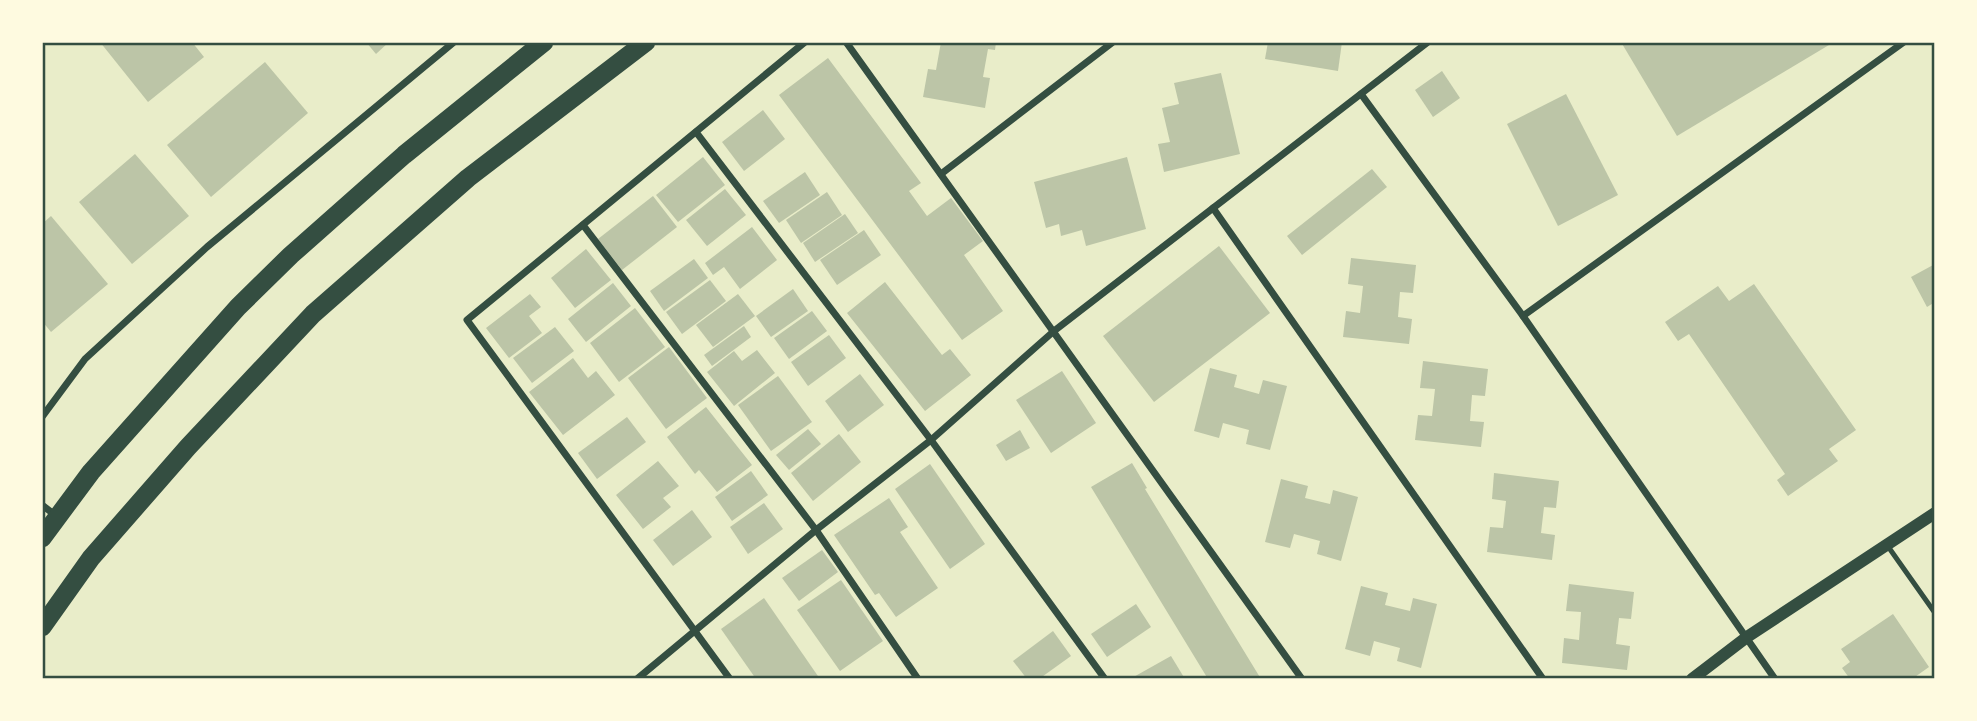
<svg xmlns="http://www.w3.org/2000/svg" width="1977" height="721" viewBox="0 0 1977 721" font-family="'Playfair Display',serif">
  <rect width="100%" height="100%" fill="#e9edc9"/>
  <g fill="#bcc5a7">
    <polygon points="100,42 192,42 204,57 148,102"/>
    <polygon points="366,42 389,42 376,54"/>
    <polygon points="941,42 996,42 995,50 988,49 983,77 990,78 985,108 923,97 928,69 936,70"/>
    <polygon points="1268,42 1342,42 1338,71 1265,59"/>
    <polygon points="1621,42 1834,42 1677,136"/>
    <polygon points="828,58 921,183 909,191 927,216 951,198 983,241 964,255 1003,311 962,340 779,95"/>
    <polygon points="265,62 308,113 211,197 167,145"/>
    <polygon points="1442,71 1460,98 1433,117 1415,90"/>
    <polygon points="1221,73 1240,154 1164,172 1158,144 1170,142 1162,108 1179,104 1174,83"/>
    <polygon points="1566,94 1618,195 1558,226 1507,124"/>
    <polygon points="763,110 785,139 744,171 722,142"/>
    <polygon points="135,154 189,216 132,264 79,202"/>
    <polygon points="703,157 725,185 678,222 656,195"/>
    <polygon points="1127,157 1146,229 1086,246 1082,230 1061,236 1059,224 1046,228 1034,182"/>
    <polygon points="1372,169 1387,187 1302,255 1287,236"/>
    <polygon points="805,172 820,195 779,223 763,201"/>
    <polygon points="725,189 746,215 707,246 686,220"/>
    <polygon points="827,192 842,215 801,243 786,220"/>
    <polygon points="653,196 677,227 622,270 598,239"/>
    <polygon points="845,214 858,233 815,262 803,243"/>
    <polygon points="51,216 108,284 51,332 42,321 42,224"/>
    <polygon points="752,227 777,260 740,289 724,267 713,275 705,263"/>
    <polygon points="864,230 881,255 837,285 820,260"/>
    <polygon points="1219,246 1270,313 1154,402 1103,336"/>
    <polygon points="586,249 611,280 575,308 551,278"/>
    <polygon points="1351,258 1416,265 1413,293 1400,292 1398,317 1412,319 1409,344 1343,337 1346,311 1360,313 1363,286 1348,284"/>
    <polygon points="694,259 708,278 664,311 650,291"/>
    <polygon points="1935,264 1935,302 1927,307 1911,277"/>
    <polygon points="710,280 726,301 682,334 666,312"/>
    <polygon points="885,282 942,355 950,349 971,375 925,411 847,313"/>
    <polygon points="613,283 631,306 586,342 568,319"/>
    <polygon points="1754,284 1856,430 1829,449 1838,461 1788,496 1777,480 1785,474 1689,334 1678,341 1665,322 1718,286 1729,301"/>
    <polygon points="793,289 808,311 771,337 756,316"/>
    <polygon points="530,294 541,307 529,316 542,333 509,358 486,328"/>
    <polygon points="738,294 755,316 713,347 696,325"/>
    <polygon points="635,308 665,347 619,382 590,343"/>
    <polygon points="812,311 827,331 789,359 774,338"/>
    <polygon points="744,326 751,337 712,366 704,355"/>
    <polygon points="555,327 574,351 532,383 513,358"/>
    <polygon points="829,335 846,358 808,386 791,362"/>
    <polygon points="669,347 707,398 666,429 628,378"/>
    <polygon points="757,350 775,373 734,406 707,372 734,351 742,361"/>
    <polygon points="573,358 588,378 596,371 615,395 563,435 529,392"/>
    <polygon points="1423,361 1488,369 1485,396 1472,395 1470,421 1484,422 1481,447 1415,440 1418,415 1432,416 1435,389 1420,388"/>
    <polygon points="1210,368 1237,375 1234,387 1259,394 1263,380 1287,386 1270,450 1246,444 1249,430 1223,423 1219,438 1194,431"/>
    <polygon points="1062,371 1096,423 1051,453 1016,400"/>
    <polygon points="860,374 884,405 848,432 825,401"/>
    <polygon points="778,376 812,422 771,451 738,405"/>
    <polygon points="706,407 752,465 717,492 699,470 695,474 667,437"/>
    <polygon points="627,417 646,442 597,479 578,453"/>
    <polygon points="808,429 821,444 789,470 776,455"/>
    <polygon points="1020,430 1030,448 1006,461 996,445"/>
    <polygon points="839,434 861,462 813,501 791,473"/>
    <polygon points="658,461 679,486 663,498 671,507 643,529 616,495"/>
    <polygon points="1132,463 1147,488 1145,489 1261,679 1208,679 1091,487"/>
    <polygon points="930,464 985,544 950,569 895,489"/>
    <polygon points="751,471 768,495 732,521 715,497"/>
    <polygon points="1494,473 1559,481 1556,508 1544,507 1541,533 1555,535 1552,560 1487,552 1490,527 1503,528 1506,501 1492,499"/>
    <polygon points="1281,479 1308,486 1305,498 1330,504 1333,490 1358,497 1341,561 1317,554 1320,541 1294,534 1290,548 1265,542"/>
    <polygon points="889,498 908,527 900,532 938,588 896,617 879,593 875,595 834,535"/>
    <polygon points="764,503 783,529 748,554 730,527"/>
    <polygon points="692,510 712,537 673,566 653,540"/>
    <polygon points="822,550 838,572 799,601 782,578"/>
    <polygon points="841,580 883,641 840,671 797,610"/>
    <polygon points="1569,584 1634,592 1631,619 1619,618 1616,644 1630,646 1627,670 1562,663 1564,638 1579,640 1581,612 1566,611"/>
    <polygon points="1361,586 1388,593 1385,605 1410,611 1413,598 1437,604 1421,668 1397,661 1400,648 1374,641 1370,656 1345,649"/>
    <polygon points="764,598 820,679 756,679 721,629"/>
    <polygon points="1136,604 1151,627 1107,657 1091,634"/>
    <polygon points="1893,614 1929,667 1912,679 1850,679 1842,668 1850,662 1841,649"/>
    <polygon points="1053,631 1071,656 1039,679 1027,679 1013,661"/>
    <polygon points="1171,656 1185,679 1130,679"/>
  </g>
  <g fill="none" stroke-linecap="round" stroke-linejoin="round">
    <polyline stroke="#344e41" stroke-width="5" points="1887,545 1935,613"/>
    <g stroke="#344e41" stroke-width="7">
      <polyline points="846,42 1302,679"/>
      <polyline points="1361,94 1523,316 1775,679"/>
      <polyline points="696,132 931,440 1105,679"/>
      <polyline points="941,174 1113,42"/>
      <polyline points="1213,208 1543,679"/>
      <polyline points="583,225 816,530 918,679"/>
      <polyline points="1523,316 1904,42"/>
      <polyline points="42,417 85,359 207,247 454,42"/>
      <polyline points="42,505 55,515"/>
      <polyline points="637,679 816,530 931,440 1054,331 1428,42"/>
      <polyline points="730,679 467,320 805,42"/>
    </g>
    <polyline stroke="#344e41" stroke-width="12" points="1692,679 1747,637 1935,513"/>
    <g stroke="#344e41" stroke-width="19">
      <polyline points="42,538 91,472 238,307 291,255 404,155 544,42"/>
      <polyline points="42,627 91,558 188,447 313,314 468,178 646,42"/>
    </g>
  </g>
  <rect width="1977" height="721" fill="none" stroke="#fefae0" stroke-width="88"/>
  <rect x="44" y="44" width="1889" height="633" fill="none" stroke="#344e41" stroke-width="2.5"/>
</svg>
